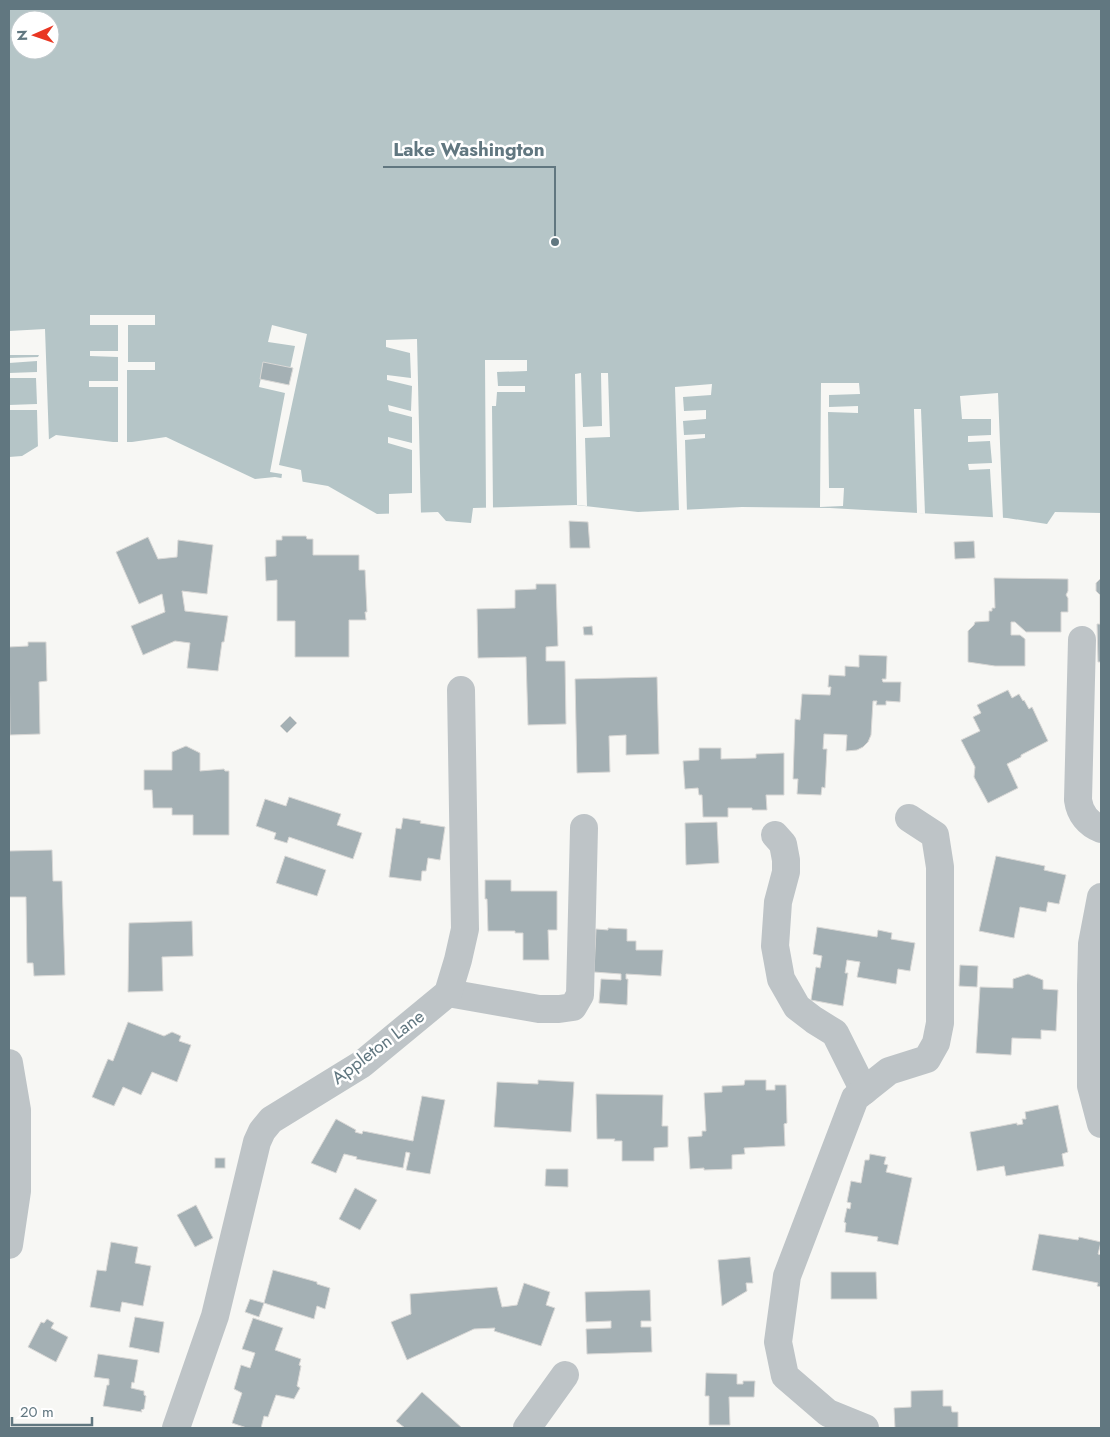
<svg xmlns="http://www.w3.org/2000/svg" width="1110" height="1437" viewBox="0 0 1110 1437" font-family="Jost,sans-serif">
  <rect width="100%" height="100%" fill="#f7f7f4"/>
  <path fill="#b5c5c7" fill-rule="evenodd" d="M9,9H1101V513L1055,512L1047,524L1007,518L830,508L742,507L638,512L576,505L473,508L471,523L446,521L438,512L377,514L328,486L275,477L255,479L166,437L132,442H113L56,435L22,456L9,457ZM20,20H50V50H20Z"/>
  <g fill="#f7f7f4">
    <polygon points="90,315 155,315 155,325 128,325 128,362 155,362 155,370 127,370 127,444 118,445 118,387 89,387 89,381 118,381 118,357 90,356 90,351 118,351 118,325 90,325"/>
    <polygon points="272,325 307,334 279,465 301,470 303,485 281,481 282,474 270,472 285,393 259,387 264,364 290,369 295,346 268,342"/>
    <polygon points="45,329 49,442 38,449 37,410 9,410 9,405 37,404 36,378 9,378 9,373 37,372 37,361 9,363 9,358 38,357 39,355 9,355 9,331"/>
    <polygon points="417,339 421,515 389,517 389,494 412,493 412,450 388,443 388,437 412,443 412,417 389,411 388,405 411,411 412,386 387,380 387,375 411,378 410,353 386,347 386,340"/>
    <polygon points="485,360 527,360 527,371 497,372 498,386 525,386 525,392 497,392 496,406 492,406 493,510 486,510"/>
    <polygon points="581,373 583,427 602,426 601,373 608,373 610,437 585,438 587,506 577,505 575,374"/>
    <polygon points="821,383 859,383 860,394 829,395 829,407 858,406 858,413 828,412 829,488 844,488 843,506 820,507"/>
    <polygon points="712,384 711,395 683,397 684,411 706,410 706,419 683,421 684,435 705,434 705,438 685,440 687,512 679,512 675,387"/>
    <polygon points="998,393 1003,519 993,518 990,469 969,470 968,464 992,463 990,441 968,442 968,436 991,435 991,419 962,419 960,396"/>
    <polygon points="914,409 921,409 925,514 917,513"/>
  </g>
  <g fill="#a4b0b4" stroke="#d9d8d6">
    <polygon points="263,362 293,368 289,385 260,379"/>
    <polygon points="569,521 588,522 590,548 570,548"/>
    <polygon points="282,536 306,536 307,539 313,539 313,555 359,555 359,570 365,570 367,612 365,612 366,620 349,620 349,657 295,657 295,621 277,621 277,580 266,581 265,557 276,556 276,540 282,540"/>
    <polygon points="148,537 158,559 177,557 178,540 213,545 207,594 182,591 185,611 228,616 224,642 222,642 218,671 187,668 190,643 175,641 143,655 131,626 165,612 162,594 139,604 116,552"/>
    <polygon points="974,541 975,558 955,559 954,542"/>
    <polygon points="994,578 1068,579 1068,591 1066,595 1068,598 1068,612 1061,612 1061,632 1026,632 1015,622 1011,622 1011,635 1020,635 1025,639 1025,666 995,666 968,662 968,631 974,625 975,622 989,621 989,611 992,611 992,608 995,608"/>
    <polygon points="1100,579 1101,579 1101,662 1098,662 1097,624 1100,624 1100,595 1096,591 1096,583"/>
    <polygon points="536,584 556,584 558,646 546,647 546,661 565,661 566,724 528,725 526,657 478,658 477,609 515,608 515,590 536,589"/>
    <polygon points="592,626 593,635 584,635 583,627"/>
    <polygon points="28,642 46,642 47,681 39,682 40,734 10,735 9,647 28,646"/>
    <polygon points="859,655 887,656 886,679 882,679 883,682 901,682 900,702 886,701 886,705 876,705 877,701 873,701 871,735 868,742 863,747 857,750 846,751 847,735 824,734 823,749 827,749 825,788 822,787 821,795 797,794 798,779 793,779 795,719 800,720 802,694 830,695 831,687 828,687 829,675 845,676 845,666 859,667"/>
    <polygon points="657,677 659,754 626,755 626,735 609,736 610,772 577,773 575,679"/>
    <polygon points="1008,690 1012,698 1019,694 1023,701 1024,700 1029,709 1032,707 1048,741 1021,755 1021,757 1007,764 1018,788 988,803 974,777 975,767 961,740 980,731 973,717 981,713 977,705"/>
    <polygon points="290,716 297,723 287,733 280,726"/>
    <polygon points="186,746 200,753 200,771 224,769 225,771 229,771 229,835 193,835 193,815 172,815 172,808 153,808 152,790 144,790 144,770 172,770 172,752"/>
    <polygon points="699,748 721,748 721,759 756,758 756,754 784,753 784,795 766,795 767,810 752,810 752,808 728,808 728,817 703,817 702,795 699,795 698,788 685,789 683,761 699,760"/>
    <polygon points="289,797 341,814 337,825 362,833 353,859 289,837 287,843 274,839 276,833 256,826 265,799 286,806"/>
    <polygon points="403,818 421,821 420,823 445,827 440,860 428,858 426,871 422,871 421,881 389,877 396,828 401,829"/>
    <polygon points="717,822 719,863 686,865 685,823"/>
    <polygon points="52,850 53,881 62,881 65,975 34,976 33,963 27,963 26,897 9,897 9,901 9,851"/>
    <polygon points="285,856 326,870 317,896 276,883"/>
    <polygon points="996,856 1045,866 1044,870 1066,875 1059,904 1048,902 1046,912 1020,907 1014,938 979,931"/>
    <polygon points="485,880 511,880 511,891 557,891 557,930 548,930 549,960 523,960 523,933 515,933 515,931 488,931 487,899 485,899"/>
    <polygon points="192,921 193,956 162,957 163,991 128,992 129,923"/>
    <polygon points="817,927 877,937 878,930 892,933 891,939 915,943 910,971 898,969 896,984 857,977 860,962 847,960 845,973 848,973 843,1006 811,1000 816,967 820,968 822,956 813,954"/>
    <polygon points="608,928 627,929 627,941 636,941 636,950 663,950 661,976 626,974 626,979 628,979 627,1005 599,1003 601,979 621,980 621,974 594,972 596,929 608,930"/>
    <polygon points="960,965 978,966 977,987 959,986"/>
    <polygon points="1028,974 1043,980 1043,989 1058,990 1056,1031 1041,1030 1041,1039 1012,1038 1011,1055 976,1053 980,987 1013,988 1013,979"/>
    <polygon points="128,1022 164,1036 172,1032 181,1036 179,1041 191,1045 177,1082 152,1072 141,1095 123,1087 114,1106 92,1097 108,1059 113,1061"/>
    <polygon points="538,1080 574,1082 571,1132 494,1127 497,1082 538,1084"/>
    <polygon points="745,1080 766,1080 766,1090 775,1090 775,1085 786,1085 787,1123 784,1124 785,1146 744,1148 745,1154 732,1155 732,1169 704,1170 704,1168 690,1169 688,1137 702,1136 702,1131 706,1131 704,1093 722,1092 722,1086 744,1085"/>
    <polygon points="596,1094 663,1095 662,1126 668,1126 668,1147 654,1148 654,1161 622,1161 622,1141 614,1141 615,1139 597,1139"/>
    <polygon points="422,1096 445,1100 430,1174 406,1170 410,1153 406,1152 403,1168 356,1159 357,1157 344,1154 336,1173 311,1163 336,1119 356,1130 355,1132 362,1134 363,1131 413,1141"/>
    <polygon points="1058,1105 1068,1152 1062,1154 1064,1166 1006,1176 1004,1166 977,1171 970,1132 1017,1123 1017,1125 1023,1124 1022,1119 1026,1119 1025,1112"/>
    <polygon points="870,1154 886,1157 884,1164 888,1165 886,1172 912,1178 898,1245 877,1241 878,1237 845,1232 846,1223 844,1222 847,1208 850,1209 851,1203 847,1202 851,1181 861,1183 865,1160 869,1160"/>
    <rect x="215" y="1158" width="10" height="10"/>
    <polygon points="546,1169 568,1169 568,1187 545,1186"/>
    <polygon points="355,1188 377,1200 360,1230 339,1219"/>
    <polygon points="196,1205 213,1238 195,1247 177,1215"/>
    <polygon points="1039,1234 1078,1240 1079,1237 1101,1242 1098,1254 1101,1255 1101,1287 1097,1286 1098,1283 1032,1270"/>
    <polygon points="111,1242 138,1247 135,1263 151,1266 143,1306 122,1302 120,1312 90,1307 97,1270 106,1271"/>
    <polygon points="750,1257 753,1283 746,1283 747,1291 722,1306 718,1260"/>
    <polygon points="273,1270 317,1282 317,1284 330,1288 325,1309 317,1306 314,1319 264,1303"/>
    <polygon points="831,1272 876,1272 877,1299 831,1299"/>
    <polygon points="524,1283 550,1292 546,1305 555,1308 541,1346 494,1331 495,1328 474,1329 407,1360 391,1322 411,1314 410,1294 497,1287 502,1307 517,1305"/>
    <polygon points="650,1290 651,1321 641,1321 641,1327 651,1327 652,1352 587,1354 586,1329 611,1328 611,1321 586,1322 585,1292"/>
    <polygon points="250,1299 264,1303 259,1317 245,1312"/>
    <polygon points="135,1317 164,1322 159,1353 129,1347"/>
    <polygon points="253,1318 283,1328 275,1350 301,1359 299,1365 301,1366 297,1386 300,1388 294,1399 276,1395 268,1417 264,1416 261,1428 247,1428 232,1423 242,1393 234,1389 241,1365 250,1368 255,1353 242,1349"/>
    <polygon points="47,1319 54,1323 51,1328 68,1337 56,1362 28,1347 41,1322 44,1323"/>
    <polygon points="98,1354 138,1360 134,1383 132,1382 131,1388 144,1391 144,1395 146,1396 144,1409 141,1410 142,1412 103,1406 107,1385 109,1385 109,1379 94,1377"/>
    <polygon points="706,1373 737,1374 737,1384 743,1384 743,1381 755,1381 754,1397 729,1397 730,1425 709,1425 709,1396 705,1396"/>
    <polygon points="943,1390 943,1406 951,1406 952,1412 958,1412 958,1428 895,1428 894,1408 911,1407 911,1391"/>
    <polygon points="422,1392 462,1428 405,1428 396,1421"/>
  </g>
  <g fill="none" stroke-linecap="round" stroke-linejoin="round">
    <g stroke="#bec4c7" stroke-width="28">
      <path d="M1082,640L1078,800C1080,814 1088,824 1101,829"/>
      <polyline points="775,835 783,844 786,860 786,872 778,902 775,946 781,979 797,1007 814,1020 835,1033 864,1091"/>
      <polyline points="1101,897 1092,944 1091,985 1091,1086 1101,1124"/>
      <polyline points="448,993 539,1009 559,1009 573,1007 580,995 584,828"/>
      <polyline points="9,1063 17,1110 17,1191 9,1245"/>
      <polyline points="176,1428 215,1316 257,1142 262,1131 271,1120 362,1064 448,993 458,960 465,929 461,690"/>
      <polyline points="527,1428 565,1375"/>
      <polyline points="865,1428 828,1413 785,1376 778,1342 787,1276 855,1098 889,1071 927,1059 936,1043 940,1023 940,867 935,835 909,818"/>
    </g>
  </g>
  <g text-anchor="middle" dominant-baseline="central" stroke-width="5" stroke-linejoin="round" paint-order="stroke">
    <g font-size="18" fill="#617780" stroke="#fff">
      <text transform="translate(378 1047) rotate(-37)">Appleton Lane</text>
    </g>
  </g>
  <path fill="none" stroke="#617780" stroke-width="2" d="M555 242L555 167H383"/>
  <circle fill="#617780" stroke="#fff" stroke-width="2" cx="555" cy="242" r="5"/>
  <g font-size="19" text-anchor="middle" font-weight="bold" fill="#617780" stroke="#fff" stroke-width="5" stroke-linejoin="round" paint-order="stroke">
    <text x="469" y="156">Lake Washington</text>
  </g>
  <rect width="1110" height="1437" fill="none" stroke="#617780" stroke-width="20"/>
  <g transform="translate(35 35) rotate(268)"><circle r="24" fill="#ffffff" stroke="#c0c9cc"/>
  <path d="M0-4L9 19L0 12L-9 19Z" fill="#e93622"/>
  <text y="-8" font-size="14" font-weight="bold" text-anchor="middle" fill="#617780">N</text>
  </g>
  <path d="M12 1417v8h80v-8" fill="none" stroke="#617780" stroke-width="2.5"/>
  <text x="20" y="1417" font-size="15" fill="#617780" stroke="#ffffff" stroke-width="4" paint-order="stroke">20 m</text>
</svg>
